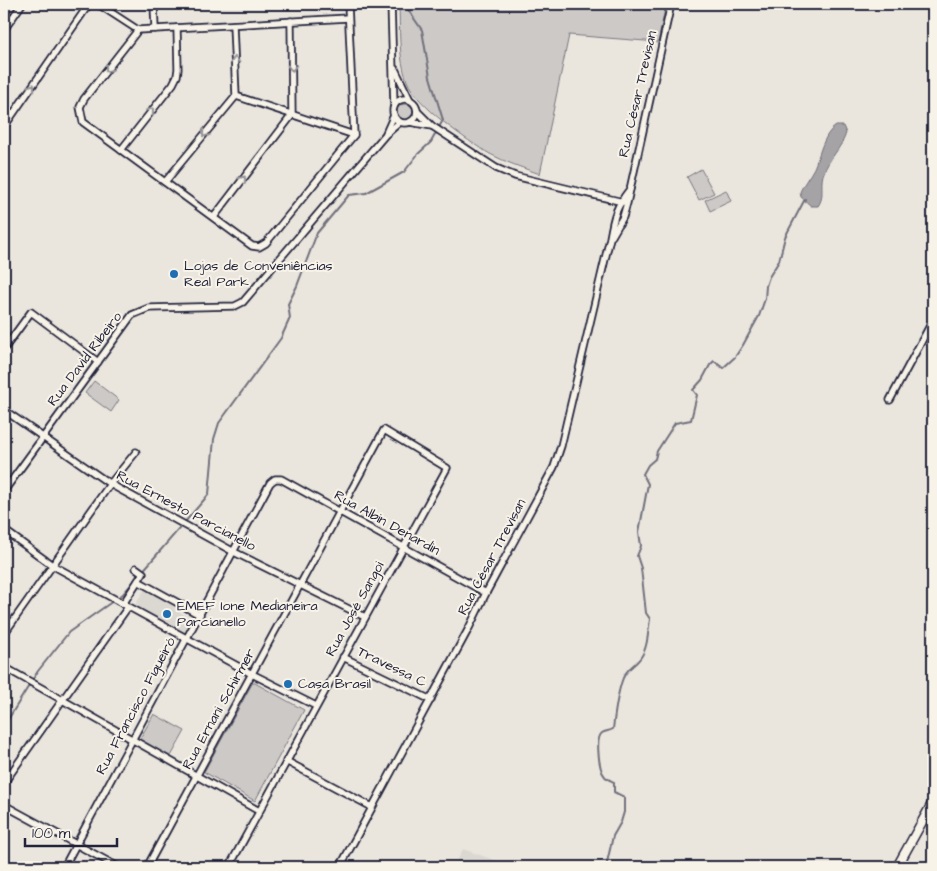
<svg xmlns="http://www.w3.org/2000/svg" width="937" height="871" viewBox="0 0 937 871" font-family="'Architects Daughter',sans-serif">
  <rect width="100%" height="100%" fill="#eae6de"/>
  <filter id="ink" filterUnits="userSpaceOnUse"><feTurbulence type="fractalNoise" baseFrequency=".02" numOctaves="2"/><feDisplacementMap in="SourceGraphic" scale="10" xChannelSelector="R" yChannelSelector="G"/><feConvolveMatrix kernelMatrix="1 2 1 2 8 2 1 2 1" color-interpolation-filters="sRGB"/></filter>
  <g filter="url(#ink)">
    <g fill="#dbd8d2">
      <polygon points="146,587 176,604 174,609 192,619 185,633 135,605"/>
      <polygon points="463,849 514,867 454,867"/>
    </g>
    <g fill="#cdc9c6" stroke="#787680">
      <path d="M399,4H666L658,42L569,35L540,174C523,168 505,162 490,154C467,141 416,105 407,81C398,57 400,28 399,4Z"/>
      <circle cx="405" cy="112" r="8"/>
      <polygon points="701,169 714,193 699,200 687,177"/>
      <polygon points="726,190 731,201 710,211 705,200"/>
      <polygon points="94,381 119,400 111,412 85,393"/>
      <polygon points="253,682 304,710 255,801 204,772"/>
      <polygon points="154,714 185,731 170,758 138,742"/>
    </g>
    <path fill="#a6a3a6" stroke="#716f7b" d="M836,126H843L846,133C842,148 828,159 823,175C820,186 825,197 818,206H811L801,197L800,192C803,184 810,176 814,168C820,155 823,134 836,126Z"/>
    <g fill="none" stroke-linecap="round" stroke-linejoin="round">
      <g stroke="#716f7b" stroke-width="2">
        <polyline points="4,726 38,671 69,632 123,594 209,494 214,439 219,423 281,338 290,318 288,304 297,286 317,233 349,195 366,193 404,172 418,154 431,142 443,120 430,77 422,30 404,4"/>
        <path d="M606,867L613,836L621,822L624,812V797L614,792V782C610,780 606,779 604,775C599,769 595,738 602,733C605,731 610,731 613,729C615,713 617,693 623,678C628,667 636,665 641,657C648,647 648,631 650,619L646,613L641,568L637,556L641,546L639,532L648,484L643,474L648,465L655,459L657,451L675,423L691,420L697,395L693,390L702,380L710,365L714,361L723,368L735,357L743,345L759,316L765,299L766,286L769,277L779,261L785,237L805,199"/>
      </g>
      <defs>
        <g id="minor">
          <polyline points="98,4 138,30 348,18"/>
          <polyline points="154,4 155,29"/>
          <polyline points="391,4 394,106"/>
          <polyline points="4,30 22,4"/>
          <polyline points="138,30 84,99 80,107 83,122 252,246 259,247 266,243 354,135 348,4"/>
          <polyline points="395,69 410,100"/>
          <polyline points="236,96 354,135"/>
          <circle cx="405" cy="111" r="12"/>
          <polyline points="417,111 432,126 496,168 515,176 623,202"/>
          <polyline points="410,122 432,126"/>
          <polyline points="4,127 89,4"/>
          <polyline points="386,133 394,115"/>
          <polyline points="121,150 173,84 177,76 178,69 177,28"/>
          <polyline points="165,182 236,96 233,25"/>
          <polyline points="214,217 292,115 291,21"/>
          <polyline points="612,236 623,217 627,203 671,4"/>
          <polyline points="4,349 31,312 98,362"/>
          <polyline points="890,400 933,320"/>
          <polyline points="4,410 110,484 234,552 365,617"/>
          <polyline points="4,491 132,315 149,308 235,306 243,302 385,135 400,122"/>
          <polyline points="4,530 52,565 252,674 316,706"/>
          <polyline points="138,581 200,615"/>
          <polyline points="123,604 143,573 136,568"/>
          <polyline points="4,634 110,484 136,452"/>
          <polyline points="343,657 431,700"/>
          <polyline points="4,667 259,811"/>
          <polyline points="286,761 372,807"/>
          <polyline points="4,783 128,607"/>
          <polyline points="4,805 118,867"/>
          <polyline points="64,867 270,483 275,479 281,479 486,593"/>
          <polyline points="147,867 384,430 447,468 229,867"/>
          <path d="M340,867L468,630L486,593L554,467L561,446L610,238C614,215 616,207 630,189"/>
        </g>
        <polyline id="tertiary" points="897,867 933,802"/>
      </defs>
      <use href="#minor" stroke="#22223b" stroke-width="9"/>
      <use href="#tertiary" stroke="#22223b" stroke-width="11"/>
      <use href="#minor" stroke="#f7f3e8" stroke-width="5.5"/>
      <use href="#tertiary" stroke="#f7f3e8" stroke-width="8"/>
    </g>
    <defs><path id="oneway-chevron" d="M-2-3.5L2.5 0L-2 3.5" fill="none" stroke-width="1.6" stroke-linecap="round" stroke-linejoin="round" transform="scale(1.25)"/></defs>
    <g stroke="#97959a">
      <use href="#oneway-chevron" transform="translate(235 60) rotate(-92)"/>
      <use href="#oneway-chevron" transform="translate(292 68) rotate(89)"/>
      <use href="#oneway-chevron" transform="translate(108 69) rotate(128)"/>
      <use href="#oneway-chevron" transform="translate(32 87) rotate(-55)"/>
      <use href="#oneway-chevron" transform="translate(151 111) rotate(-52)"/>
      <use href="#oneway-chevron" transform="translate(205 134) rotate(130)"/>
      <use href="#oneway-chevron" transform="translate(243 179) rotate(-52)"/>
    </g>
  </g>
  <g fill="#1f6fb2" stroke="#f7f3e8" stroke-width="2">
    <circle cx="174" cy="274" r="5"/>
    <circle cx="167" cy="614" r="5"/>
    <circle cx="288" cy="684" r="5"/>
  </g>
  <g text-anchor="middle" dominant-baseline="central" stroke-width="4" stroke-linejoin="round" paint-order="stroke">
    <g font-size="14" fill="#22223b" stroke="#f7f3e8">
      <text transform="translate(638 94) rotate(-77)">Rua César Trevisan</text>
      <text transform="translate(85 359) rotate(-53)">Rua David Ribeiro</text>
      <text transform="translate(186 511) rotate(28)">Rua Ernesto Parcianello</text>
      <text transform="translate(387 523) rotate(29)">Rua Albin Denardin</text>
      <text transform="translate(492 557) rotate(-62)">Rua César Trevisan</text>
      <text transform="translate(355 609) rotate(-61)">Rua José Sangoi</text>
      <text transform="translate(392 667) rotate(26)">Travessa C</text>
      <text transform="translate(136 706) rotate(-62)">Rua Francisco Figueiró</text>
      <text transform="translate(219 709) rotate(-61)">Rua Ernani Schirmer</text>
    </g>
    <g font-size="14" fill="#22223b" stroke="#f7f3e8" text-anchor="start">
      <text x="184" y="266">Lojas de Conveniências<tspan x="184" dy="16">Real Park</tspan></text>
      <text x="177" y="606">EMEF Ione Medianeira<tspan x="177" dy="16">Parcianello</tspan></text>
      <text x="298" y="684">Casa Brasil</text>
    </g>
  </g>
  <rect width="937" height="871" fill="none" stroke="#f7f3e8" stroke-width="20"/>
  <rect x="10" y="10" width="917" height="851" fill="none" stroke="#22223b" stroke-width="2" filter="url(#ink)"/>
  <path d="M25 838v8h92v-8" fill="none" stroke="#22223b" stroke-width="2.5"/>
  <text x="32" y="838" font-size="15" fill="#22223b" stroke="#f7f3e8" stroke-width="4" paint-order="stroke">100 m</text>
</svg>
